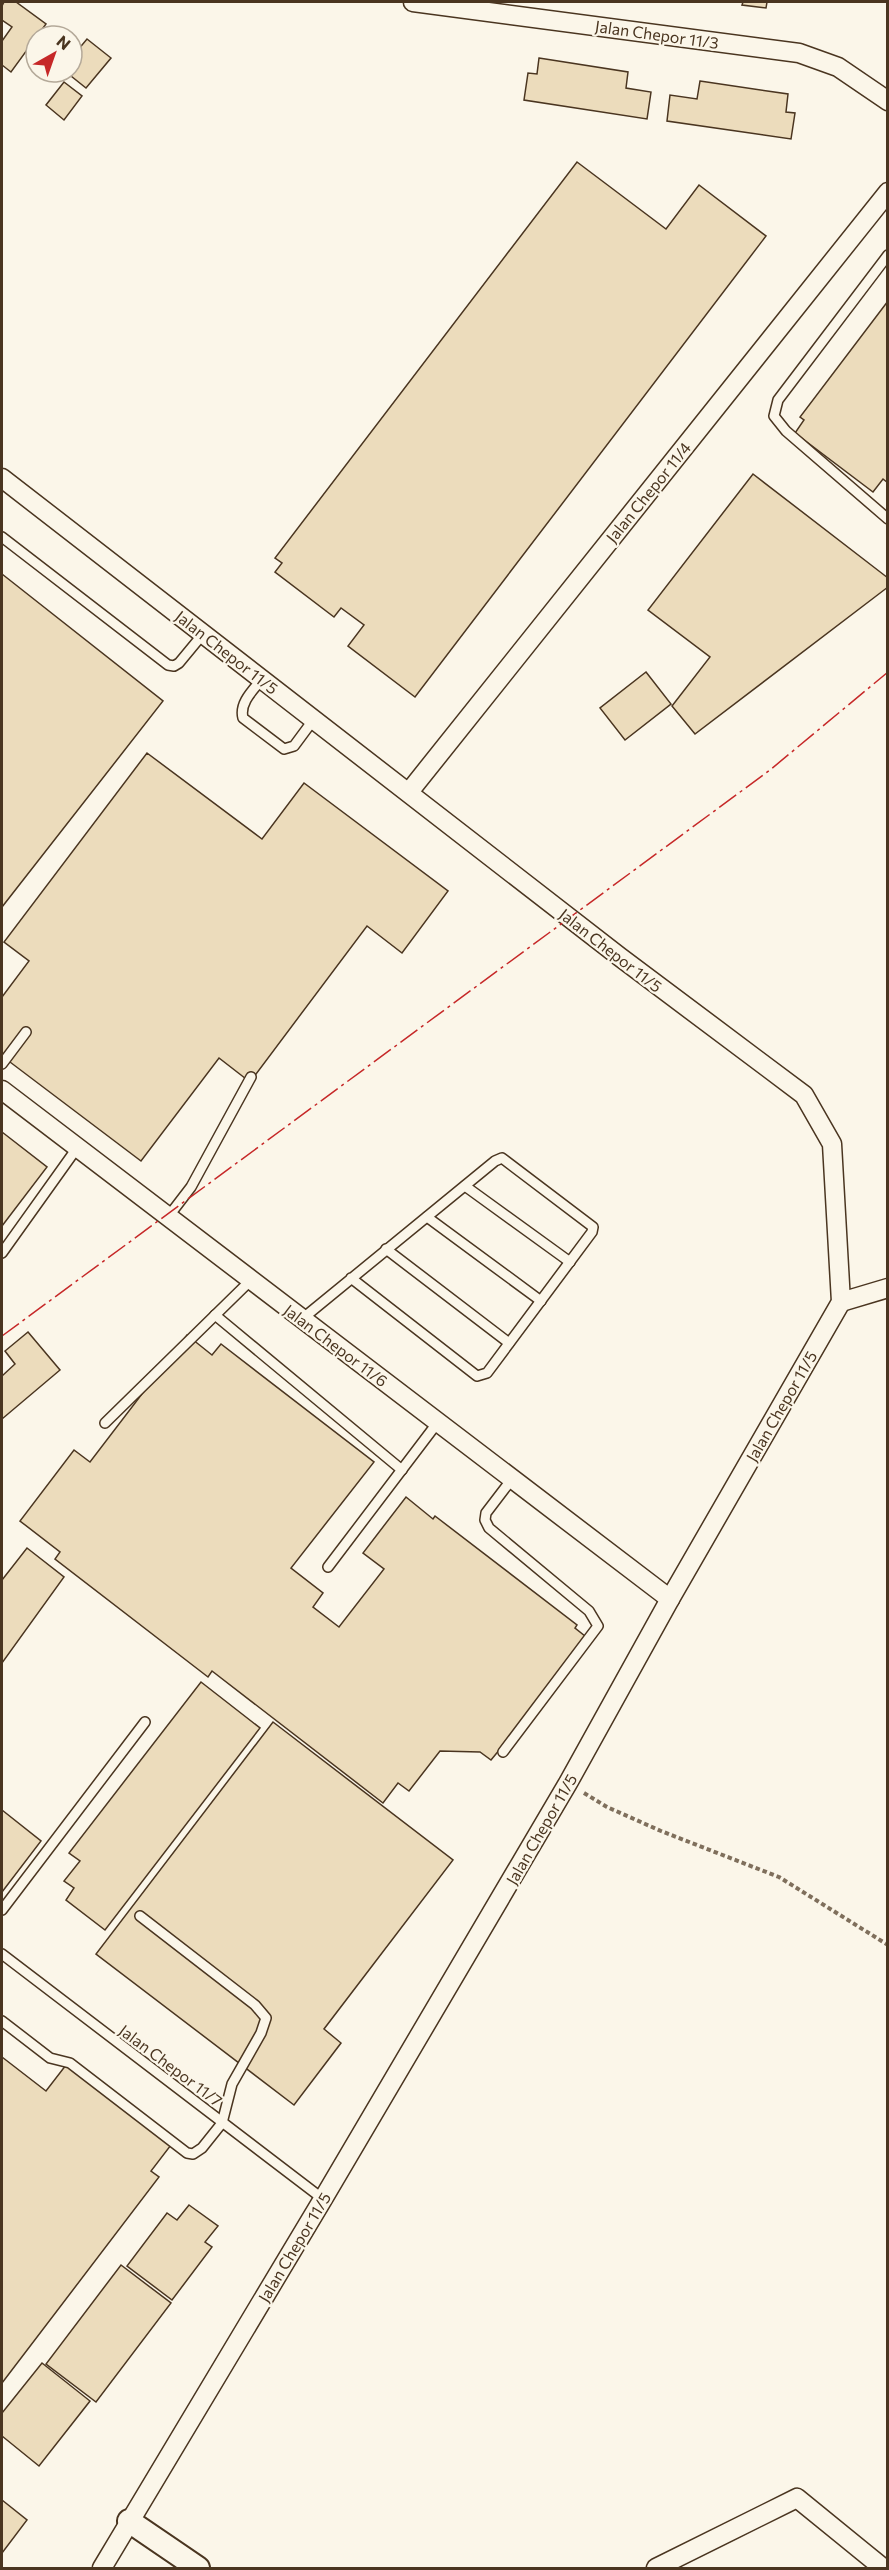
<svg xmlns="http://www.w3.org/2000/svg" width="889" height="2570" viewBox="0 0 889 2570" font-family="Commissioner,sans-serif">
  <rect width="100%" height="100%" fill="#fbf6e9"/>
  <g fill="#ecdcbc" stroke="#4a3520" stroke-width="1.5">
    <polygon points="4,2 16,2 46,24 11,72 2,65 2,41 12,27 2,20 2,6"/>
    <polygon points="743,2 767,2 766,8 742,5"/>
    <polygon points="87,39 111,58 86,88 66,72 72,72 72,57"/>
    <polygon points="539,58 628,72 626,88 651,92 647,119 524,100 528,73 537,74"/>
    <polygon points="700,81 788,94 786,112 795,113 791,139 667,121 670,95 697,99"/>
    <polygon points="64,82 82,96 64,120 46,105"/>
    <polygon points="577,162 666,229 699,185 766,236 415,697 348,646 364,625 341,608 334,617 275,572 282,563 275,558"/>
    <polygon points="888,301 888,483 883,479 873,492 795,433 804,420 800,417"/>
    <polygon points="753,474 888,578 888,587 695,734 672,706 710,657 648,610"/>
    <polygon points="2,574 163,701 2,907"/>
    <polygon points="646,672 671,704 625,740 600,708"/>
    <polygon points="147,753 262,839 304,783 448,891 402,953 367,926 250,1082 219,1058 141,1161 2,1056 2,997 29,961 4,942"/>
    <polygon points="2,1132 47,1167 2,1226"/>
    <polygon points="28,1332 60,1370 2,1419 2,1376 15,1364 5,1351"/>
    <polygon points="187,1335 212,1355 221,1344 374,1462 291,1568 323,1593 313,1607 339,1627 384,1569 363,1553 406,1497 433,1519 435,1516 577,1625 575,1628 590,1640 491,1760 480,1752 440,1751 409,1791 398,1783 383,1803 212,1671 208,1677 55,1559 60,1552 20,1521 74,1450 90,1462"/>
    <polygon points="27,1548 64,1577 2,1663 2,1580"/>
    <polygon points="201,1682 260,1728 105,1930 66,1900 74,1888 64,1881 80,1861 69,1853"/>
    <polygon points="273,1722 453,1860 324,2029 341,2043 294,2105 96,1954"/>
    <polygon points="2,1810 41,1841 2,1892"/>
    <polygon points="2,2057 46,2091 66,2065 171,2145 151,2171 159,2177 2,2383"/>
    <polygon points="189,2205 218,2226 205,2242 212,2247 172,2300 127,2266 167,2213 177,2220"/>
    <polygon points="121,2265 171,2303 96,2402 46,2364"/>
    <polygon points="42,2363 90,2401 39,2466 2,2436 2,2413"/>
    <polygon points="2,2500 27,2520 2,2553"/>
  </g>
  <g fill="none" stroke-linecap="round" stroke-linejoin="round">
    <defs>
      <g id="service">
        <polyline points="888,255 778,400 774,416 786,431 888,519"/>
        <polyline points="2,537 168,665 174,666 179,663 203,634"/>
        <path d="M262,679C253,690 239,703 243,718L284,749L294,746L314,719"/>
        <polyline points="2,1064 26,1032"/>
        <polyline points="465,1186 570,1262"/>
        <polyline points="168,1217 191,1187 251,1077"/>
        <polyline points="427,1217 541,1301"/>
        <polyline points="386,1249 509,1343"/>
        <polyline points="2,1253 77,1148"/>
        <polyline points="215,1315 402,1470"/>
        <polyline points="302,1319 495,1161 502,1158 593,1227 592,1232 487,1373 477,1376 351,1278"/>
        <polyline points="105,1423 251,1280"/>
        <polyline points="328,1567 438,1422"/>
        <polyline points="503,1752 598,1626 589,1611 489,1528 485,1520 486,1513 512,1479"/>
        <polyline points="2,1910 145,1722"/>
        <polyline points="2,1954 323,2199"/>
        <polyline points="2,2021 50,2058 70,2063 187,2153 193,2154 202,2148 222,2123 232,2084 261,2033 266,2018 255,2005 140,1916"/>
      </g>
      <g id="minor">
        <polyline points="413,2 799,53 838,67 888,101"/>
        <polyline points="2,478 620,957 804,1095 832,1144 841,1302 670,1599 568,1783 323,2199 102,2568"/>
        <polyline points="409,792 888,192"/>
        <polyline points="2,1090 670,1599"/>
        <polyline points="841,1302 888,1288"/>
        <polyline points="656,2568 797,2498 883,2568"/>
      </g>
      <polyline id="tertiary" points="129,2521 198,2568"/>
    </defs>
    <use href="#service" stroke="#4a3520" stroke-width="12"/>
    <use href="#minor" stroke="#4a3520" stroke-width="21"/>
    <use href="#tertiary" stroke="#4a3520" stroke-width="26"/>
    <polyline stroke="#7f6f5c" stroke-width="4" stroke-dasharray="4.5 3" stroke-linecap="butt" points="584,1793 607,1807 661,1831 779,1877 888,1945"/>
    <use href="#service" stroke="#fbf6e9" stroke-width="9"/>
    <use href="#minor" stroke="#fbf6e9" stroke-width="18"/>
    <use href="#tertiary" stroke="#fbf6e9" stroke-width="22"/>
    <polyline stroke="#c62828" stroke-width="1.5" stroke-dasharray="21 4.5 3 4.5" stroke-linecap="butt" points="2,1336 770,770 888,672"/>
  </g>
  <g text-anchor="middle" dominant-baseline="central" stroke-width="4.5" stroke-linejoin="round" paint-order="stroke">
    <g font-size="16" fill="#4a3520" stroke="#fbf6e9">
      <text transform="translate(657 34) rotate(8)">Jalan Chepor 11/3</text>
      <text transform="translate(648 492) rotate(-51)">Jalan Chepor 11/4</text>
      <text transform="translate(227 652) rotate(38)">Jalan Chepor 11/5</text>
      <text transform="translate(611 950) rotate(38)">Jalan Chepor 11/5</text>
      <text transform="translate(336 1345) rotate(37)">Jalan Chepor 11/6</text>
      <text transform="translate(781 1406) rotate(-60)">Jalan Chepor 11/5</text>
      <text transform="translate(541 1829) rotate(-60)">Jalan Chepor 11/5</text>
      <text transform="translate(171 2065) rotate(37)">Jalan Chepor 11/7</text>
      <text transform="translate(294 2247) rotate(-59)">Jalan Chepor 11/5</text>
    </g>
  </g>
  <rect width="889" height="2570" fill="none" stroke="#4a3520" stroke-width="6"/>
  <g transform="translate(54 54) rotate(40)"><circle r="28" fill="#fbf6e9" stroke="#b4a999" stroke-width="1.5"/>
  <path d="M0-4.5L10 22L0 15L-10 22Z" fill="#c62828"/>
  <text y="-9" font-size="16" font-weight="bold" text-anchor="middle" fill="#4a3520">N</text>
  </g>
</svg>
